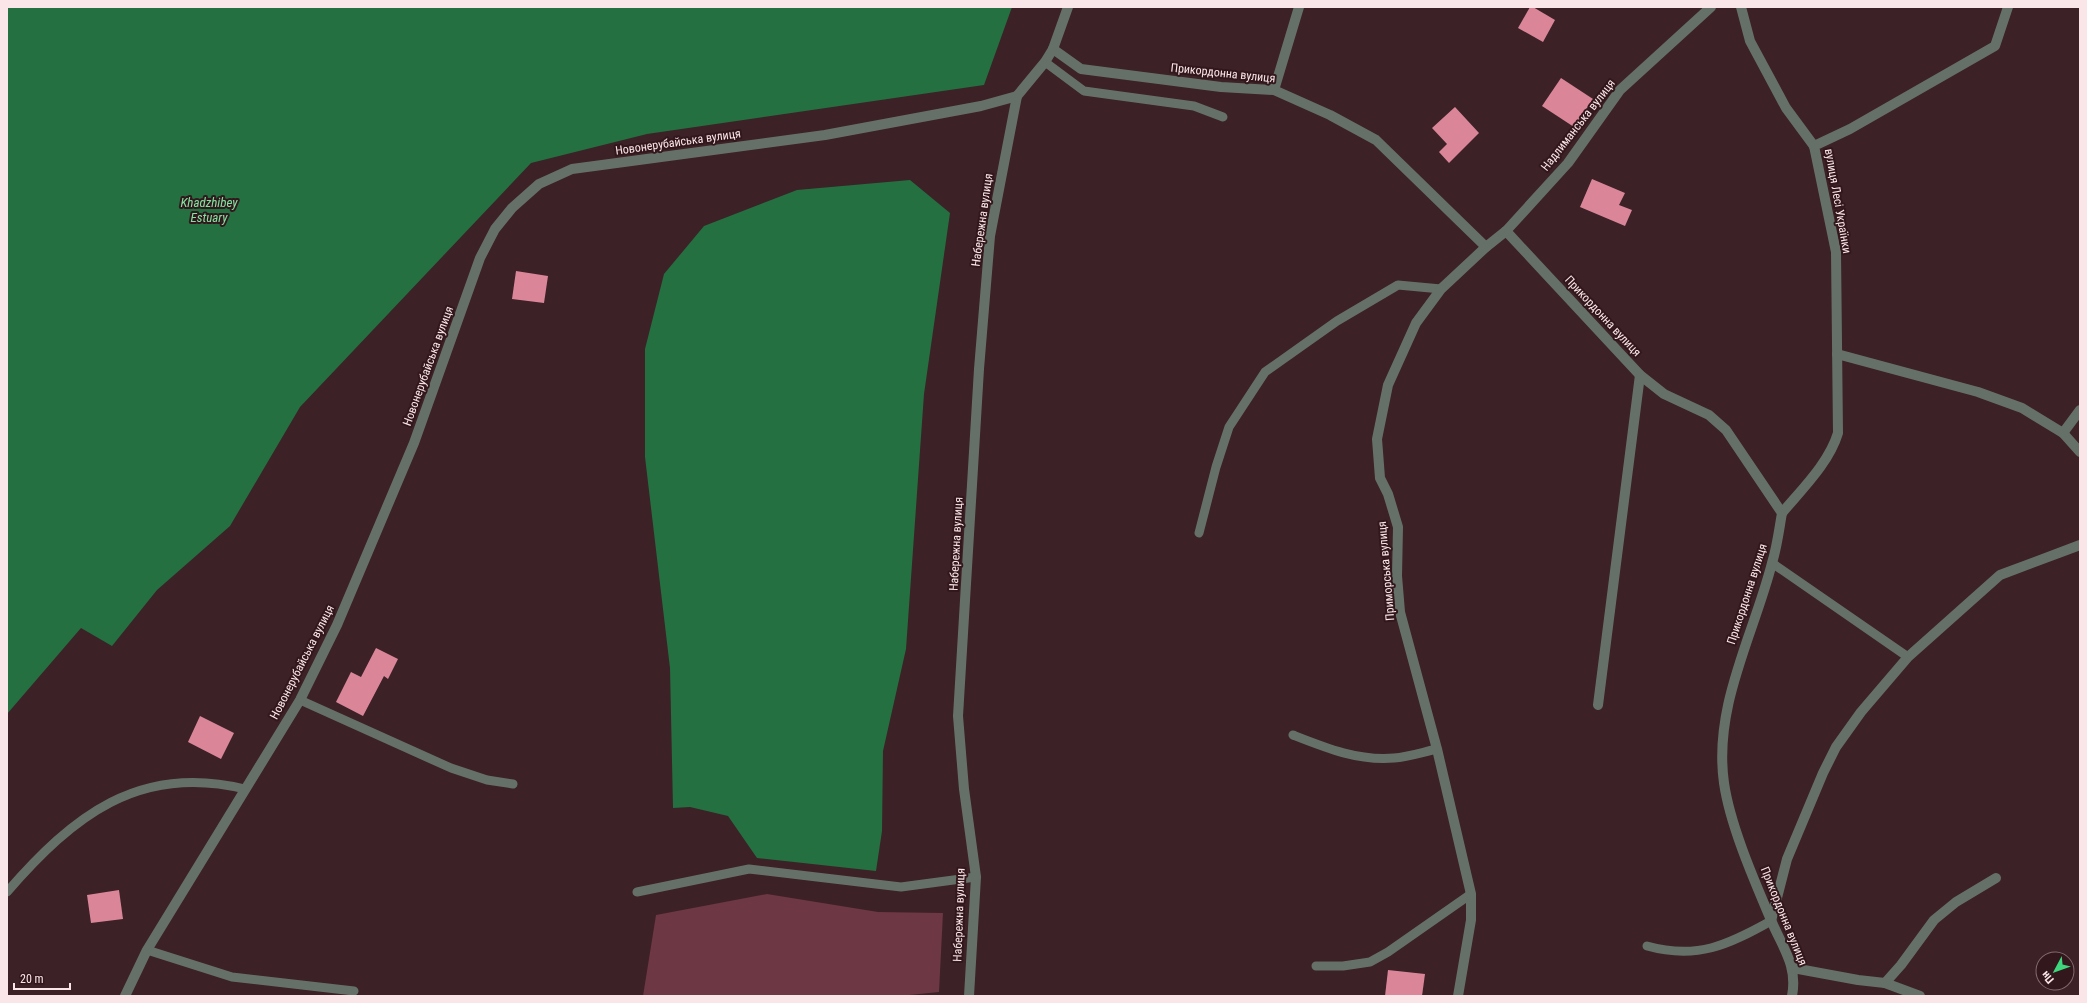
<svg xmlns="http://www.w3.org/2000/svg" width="2087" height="1003" viewBox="0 0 2087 1003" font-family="'Roboto Condensed',sans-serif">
  <rect width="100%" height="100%" fill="#3c2127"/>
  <polygon fill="#6d3743" points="767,894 878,912 943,913 939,992 900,996 643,996 656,915"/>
  <g fill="#247041">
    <polygon points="7,7 1012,7 984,85 647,134 531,163 300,407 230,526 157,590 112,646 81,628 7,714"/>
    <polygon points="910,180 950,213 924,394 906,649 883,751 882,831 876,871 757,858 728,816 690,807 673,808 670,668 645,457 645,349 664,274 704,226 797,190"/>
  </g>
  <g fill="#db8698">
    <polygon points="1530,7 1533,7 1555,20 1543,42 1518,28"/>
    <polygon points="1561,78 1593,99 1574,127 1542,106"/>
    <polygon points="1455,107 1479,133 1449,163 1439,152 1447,144 1432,128"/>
    <polygon points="1592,179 1625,193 1619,205 1632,210 1625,226 1580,207"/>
    <polygon points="516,271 548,276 544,303 512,299"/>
    <polygon points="376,648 398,659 388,679 384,676 363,716 336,702 351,672 361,677"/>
    <polygon points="200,716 234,733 221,759 188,742"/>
    <polygon points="119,890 123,919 91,923 87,895"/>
    <polygon points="1388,970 1425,974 1422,996 1385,996"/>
  </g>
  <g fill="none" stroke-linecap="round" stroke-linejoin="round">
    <g stroke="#657168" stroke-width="9">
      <polyline points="1045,62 1084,91 1194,106 1223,117"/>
      <polyline points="1199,533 1216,467 1229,427 1265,372 1337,321 1398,285 1441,289"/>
      <polyline points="1772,563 1908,657"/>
      <polyline points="300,700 451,768 487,780 513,784"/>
      <path d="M1293,735C1326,748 1358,761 1394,758C1408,757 1423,752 1437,749"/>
      <path d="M7,892C73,816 139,763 245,789"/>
      <polyline points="637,892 749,869 901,887 976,877"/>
      <path d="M1647,946C1697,960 1728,945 1771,921"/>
      <polyline points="147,950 232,977 354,991"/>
      <polyline points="1316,966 1343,966 1370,962 1388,952 1471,894"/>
    </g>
    <g stroke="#657168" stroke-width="10">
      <polyline points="1741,7 1750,41 1786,108 1814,146"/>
      <polyline points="1053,49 1081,69 1221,87 1274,90 1330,115 1376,140 1486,247"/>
      <polyline points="1274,90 1299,7"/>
      <path d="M1506,231L1640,375L1664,394L1709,415L1726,430L1782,513C1779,530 1777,547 1772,563C1754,634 1713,706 1724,783C1730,825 1754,880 1771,920C1782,947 1798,965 1792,996"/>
      <polyline points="1837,354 1978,392 2022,408 2063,433 2080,452"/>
      <polyline points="2063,433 2080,410"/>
      <path d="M1782,513C1802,489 1829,463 1838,433L1836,252L1814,146L1850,129L1995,46L2008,7"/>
      <polyline points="1598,705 1640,375"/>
      <polyline points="1771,921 1787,859 1823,773 1836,747 1861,712 1908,657 2000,575 2080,545"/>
      <polyline points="1793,968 1858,980 1885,983 1920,996"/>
      <polyline points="1885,983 1901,965 1934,920 1956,902 1996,878"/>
      <polyline points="969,996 976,877 964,789 958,716 979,369 990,236 1017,96"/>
      <polyline points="1458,996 1471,920 1471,894 1437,749 1400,612 1397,576 1398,527 1388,494 1380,478 1377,439 1388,385 1416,323 1441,289 1486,247 1506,231 1568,163 1620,90 1711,7"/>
    </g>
    <polyline stroke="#657168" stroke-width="10" points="125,996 147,950 300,700 337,625 414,443 480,258 495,229 512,208 539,184 572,169 825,135 981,106 1017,96 1045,62 1053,49 1068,7"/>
  </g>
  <g text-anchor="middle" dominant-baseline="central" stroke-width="4" stroke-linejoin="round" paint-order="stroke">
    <g font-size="12" fill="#fae6e9" stroke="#32171d">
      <text transform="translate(1223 73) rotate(6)">Прикордонна вулиця</text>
      <text transform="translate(1578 125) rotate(-52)">Надлиманська вулиця</text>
      <text transform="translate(678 142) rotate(-8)">Новонерубайська вулиця</text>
      <text transform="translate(1838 201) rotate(80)">вулиця Лесі Українки</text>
      <text transform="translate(982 220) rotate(-82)">Набережна вулиця</text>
      <text transform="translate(1603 316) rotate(47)">Прикордонна вулиця</text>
      <text transform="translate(428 366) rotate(-70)">Новонерубайська вулиця</text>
      <text transform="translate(956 544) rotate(-87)">Набережна вулиця</text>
      <text transform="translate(1386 571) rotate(-95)">Приморська вулиця</text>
      <text transform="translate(1747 594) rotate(-72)">Прикордонна вулиця</text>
      <text transform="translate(302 662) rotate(-63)">Новонерубайська вулиця</text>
      <text transform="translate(959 915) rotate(-88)">Набережна вулиця</text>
      <text transform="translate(1784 916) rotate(68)">Прикордонна вулиця</text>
    </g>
    <g font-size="13" font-style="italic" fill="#80e4a0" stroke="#32171d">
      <text x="209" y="202">Khadzhibey<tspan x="209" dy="15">Estuary</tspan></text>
    </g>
  </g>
  <rect width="2087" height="1003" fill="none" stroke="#fae6e9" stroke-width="16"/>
  <g transform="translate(2055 971) rotate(229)"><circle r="19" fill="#32171d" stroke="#826a6f"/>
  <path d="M0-3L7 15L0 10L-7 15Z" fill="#3ed77d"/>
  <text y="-6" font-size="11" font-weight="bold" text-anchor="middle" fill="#fae6e9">Пн</text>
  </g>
  <path d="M14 983v6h56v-6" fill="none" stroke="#fae6e9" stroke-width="2"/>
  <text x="20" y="983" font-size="12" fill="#fae6e9" stroke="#32171d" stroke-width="3" paint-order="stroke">20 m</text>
</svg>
